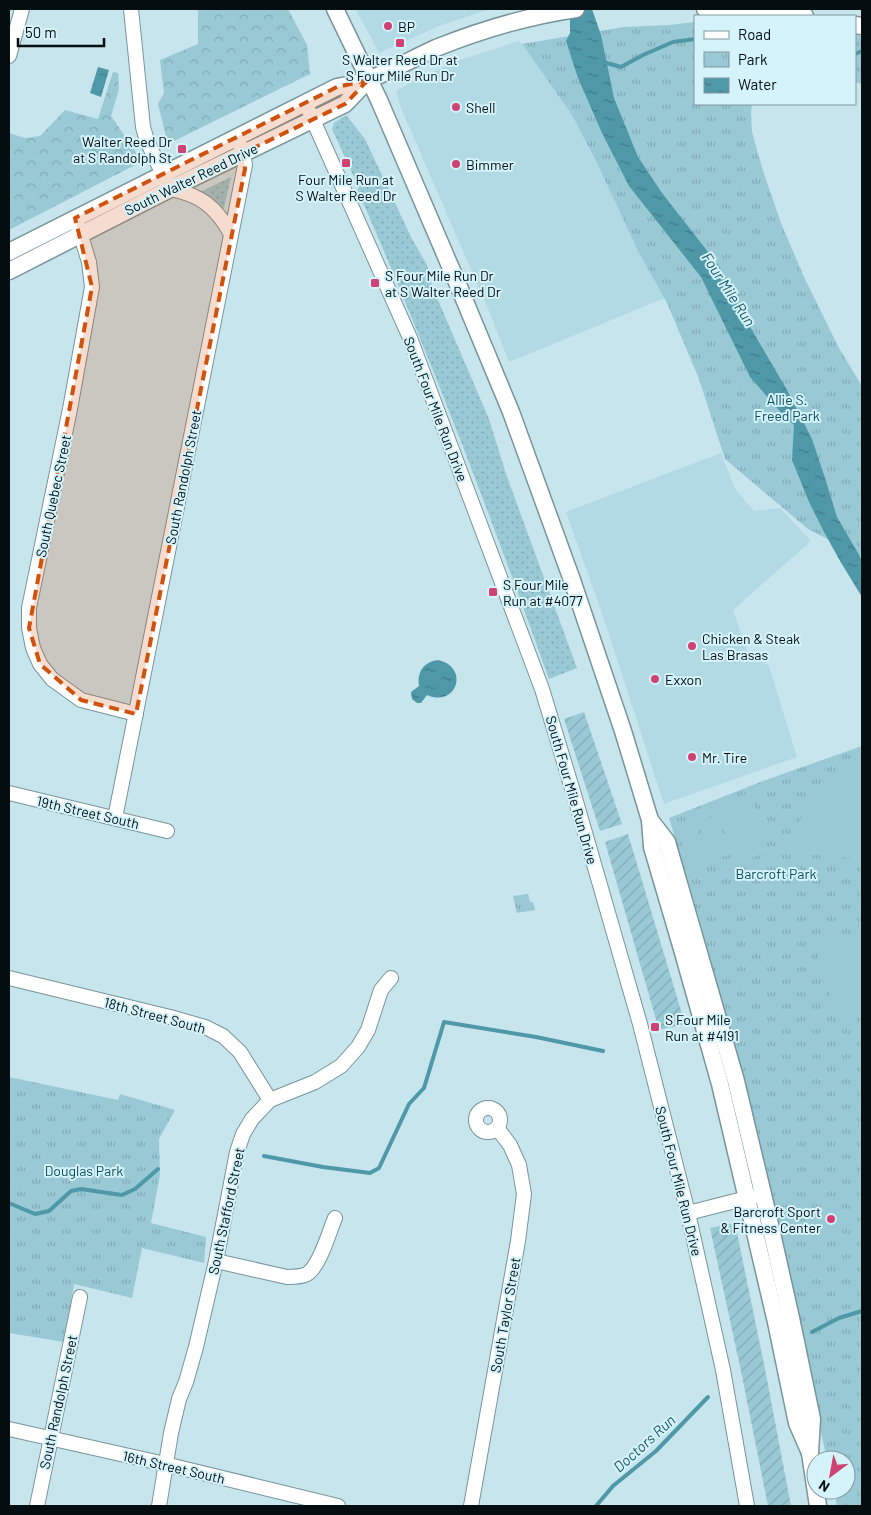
<svg xmlns="http://www.w3.org/2000/svg" width="871" height="1515" viewBox="0 0 871 1515" font-family="Barlow,sans-serif">
  <defs>
    <pattern id="grass-dots" width="8" height="8" patternUnits="userSpaceOnUse" patternTransform="scale(1.25)"><rect width="8" height="8" fill="#99c9d5"/><path d="M2 2h.1M6 6h.1" fill="none" stroke="#82abb6" stroke-width="1.8" stroke-linecap="round"/></pattern>
    <pattern id="forest-crowns" width="20" height="18" patternUnits="userSpaceOnUse" patternTransform="scale(1.25)"><rect width="20" height="18" fill="#99c9d5"/><path d="M2 6a3 3 0 1 1 6 0M12 15a3 3 0 1 1 6 0" fill="none" stroke="#82abb6"/></pattern>
    <pattern id="park-tufts" width="24" height="20" patternUnits="userSpaceOnUse" patternTransform="scale(1.25)"><rect width="24" height="20" fill="#99c9d5"/><path d="M3 7l-1-3M5 7V3M7 7l1-3M15 17l-1-3M17 17v-4M19 17l1-3" fill="none" stroke="#82abb6"/></pattern>
    <pattern id="garden-furrows" width="10" height="10" patternUnits="userSpaceOnUse" patternTransform="scale(1.25)"><rect width="10" height="10" fill="#99c9d5"/><path d="M-1 1l2-2M0 10L10 0M9 11l2-2" fill="none" stroke="#82abb6"/></pattern>
    <pattern id="water-ripples" width="26" height="14" patternUnits="userSpaceOnUse" patternTransform="scale(1.25)"><rect width="26" height="14" fill="#4e98a8"/><path d="M2 4q2-2 4 0t4 0M15 11q2-2 4 0t4 0" fill="none" stroke="#3f7a87"/></pattern>
  </defs>
  <rect width="100%" height="100%" fill="#c7e5ed"/>
  <g fill="#b2dae4">
    <polygon points="356,9 490,9 439,26 379,53"/>
    <polygon points="519,41 522,44 572,115 596,161 637,249 665,298 509,362 492,318 401,108 396,91 419,78 460,60"/>
    <polygon points="721,453 735,489 754,511 780,508 811,541 733,610 748,653 769,666 797,757 664,804 603,616 566,512"/>
  </g>
  <g fill="url(#grass-dots)">
    <path d="M346,115L365,139L411,237L427,265L432,286L489,419L506,474L577,668L549,679C490,514 428,350 357,189L359,188L332,129L334,123Z"/>
    <polygon points="231,177 224,208 222,209 214,200 201,193 202,191"/>
  </g>
  <g fill="url(#forest-crowns)">
    <polygon points="198,9 288,9 307,45 310,74 168,144 158,104 164,93 160,60 198,44"/>
    <polygon points="113,72 118,73 119,89 111,116 136,152 135,165 9,230 9,133 25,138 40,136 65,110 98,119"/>
  </g>
  <g fill="url(#park-tufts)">
    <polygon points="695,22 695,104 752,104 751,113 752,132 763,171 781,223 804,277 839,348 862,386 862,557 808,529 725,459 699,379 667,303 637,249 596,161 572,115 522,44 624,27 669,25"/>
    <polygon points="855,35 862,36 862,84 855,82"/>
    <path d="M862,746V1506H837L834,1490H846V1460H827C805,1358 784,1255 760,1153C734,1040 703,928 669,818L763,781Z"/>
    <polygon points="528,894 530,902 533,902 535,910 517,913 513,896"/>
    <polygon points="9,1077 118,1100 120,1094 175,1110 159,1139 160,1175 151,1223 206,1237 204,1263 142,1248 132,1298 74,1284 64,1342 9,1333"/>
  </g>
  <g fill="url(#garden-furrows)">
    <polygon points="584,712 622,824 600,831 564,719"/>
    <polygon points="628,834 685,1024 659,1030 605,842"/>
    <polygon points="735,1223 765,1369 791,1506 768,1506 742,1376 710,1228"/>
  </g>
  <g fill="#99c9d5">
    <polygon points="862,755 862,859 797,853 797,828 809,800 828,778 852,760"/>
    <polygon points="750,793 769,852 734,864 715,803"/>
    <polygon points="717,816 729,855 710,861 699,821"/>
    <polygon points="695,822 707,862 688,867 677,827"/>
    <polygon points="862,933 862,1017 839,1023 815,945"/>
  </g>
  <g fill="url(#water-ripples)">
    <polygon points="570,9 592,9 601,35 614,98 638,157 662,193 719,266 742,313 787,390 812,439 825,478 837,517 862,560 862,597 840,561 823,530 809,502 792,460 794,425 784,416 750,377 701,277 629,186 602,133 578,78 566,41 570,33"/>
    <polygon points="98,67 109,70 101,97 90,93"/>
    <path d="M438,660C470,667 457,708 427,695L421,703H417L412,699L411,692L419,686C417,671 424,662 438,660Z"/>
  </g>
  <g fill="none" stroke-linecap="round" stroke-linejoin="round">
    <g stroke="#4e98a8" stroke-width="4">
      <polyline points="855,54 862,51"/>
      <polyline points="603,62 621,67 643,55 673,42 695,39"/>
      <polyline points="264,1156 323,1167 370,1173 379,1168 409,1104 424,1088 444,1022 536,1037 603,1051"/>
      <polyline points="9,1203 35,1214 49,1211 71,1191 81,1189 122,1195 135,1189 158,1169"/>
      <polyline points="812,1332 839,1318 862,1311"/>
      <polyline points="596,1506 613,1486 656,1451 708,1397"/>
    </g>
    <defs>
      <g id="minor">
        <path d="M131,9L143,127L147,141L170,189C201,195 216,207 231,234"/>
        <polyline points="9,56 22,9"/>
        <polyline points="309,111 410,338 542,689 575,798 640,1024 688,1213 723,1370 747,1506"/>
        <polyline points="78,226 89,262 92,287 70,409 29,608 29,628 33,648 40,664 52,679 81,700 136,714"/>
        <polyline points="9,793 167,831"/>
        <polyline points="115,818 245,165 243,153 240,145"/>
        <polyline points="9,978 170,1017 205,1027 223,1036 240,1052 270,1100"/>
        <circle cx="488" cy="1120" r="12"/>
        <polyline points="688,1213 755,1196"/>
        <path d="M216,1261L287,1277C294,1277 301,1277 307,1274C320,1266 329,1232 335,1218"/>
        <polyline points="9,1429 165,1464 338,1506"/>
        <polyline points="37,1506 80,1297"/>
        <polyline points="159,1506 171,1433 179,1399 186,1382 196,1347 216,1261 237,1152 243,1134 252,1119 270,1100 315,1082 341,1066 358,1047 368,1030 381,990 391,978"/>
        <polyline points="471,1506 518,1241 524,1194 519,1165 510,1145 497,1128"/>
      </g>
      <g id="major">
        <polyline points="335,9 379,100 459,287 511,412 572,580 623,731 650,820 652,847 682,949 720,1084 776,1322 797,1423 810,1453"/>
        <polyline points="705,9 757,10 805,16"/>
        <polyline points="855,25 862,26"/>
        <path d="M9,252L337,87C348,85 360,83 370,79C393,70 414,58 436,48C481,30 528,16 576,9"/>
        <polyline points="9,271 170,189 345,104 368,80"/>
        <polyline points="650,820 667,842 736,1081 767,1211 791,1318 812,1419 810,1453 818,1506"/>
      </g>
    </defs>
    <use href="#minor" stroke="#78959c" stroke-width="16"/>
    <use href="#major" stroke="#78959c" stroke-width="19"/>
    <use href="#minor" stroke="#fff" stroke-width="14"/>
    <use href="#major" stroke="#fff" stroke-width="16"/>
  </g>
  <path fill="#d1520c" fill-opacity="0.2" stroke="#d1520c" stroke-width="4" stroke-dasharray="10 6" stroke-linejoin="round" d="M368,80L345,104L243,153L245,169L136,714L81,700L40,664L29,628L92,287L75,218L337,87Z"/>
  <g fill="#cf4272" stroke="#d4f3fa" stroke-width="2">
    <circle cx="388" cy="26" r="5"/>
    <rect x="395" y="38" width="10" height="10" rx="2.5"/>
    <circle cx="456" cy="107" r="5"/>
    <rect x="177" y="144" width="10" height="10" rx="2.5"/>
    <rect x="341" y="158" width="10" height="10" rx="2.5"/>
    <circle cx="456" cy="164" r="5"/>
    <rect x="370" y="278" width="10" height="10" rx="2.5"/>
    <rect x="488" y="587" width="10" height="10" rx="2.5"/>
    <circle cx="692" cy="646" r="5"/>
    <circle cx="655" cy="679" r="5"/>
    <circle cx="692" cy="757" r="5"/>
    <rect x="650" y="1022" width="10" height="10" rx="2.5"/>
    <circle cx="831" cy="1219" r="5"/>
  </g>
  <g text-anchor="middle" dominant-baseline="central" stroke-width="4" stroke-linejoin="round" paint-order="stroke">
    <g font-size="14" fill="#040e11" stroke="#d4f3fa" text-anchor="start">
      <text x="398" y="26">BP</text>
      <text x="400" y="59" text-anchor="middle">S Walter Reed Dr at<tspan x="400" dy="16">S Four Mile Run Dr</tspan></text>
      <text x="466" y="107">Shell</text>
      <text x="172" y="141" text-anchor="end">Walter Reed Dr<tspan x="172" dy="16">at S Randolph St</tspan></text>
      <text x="466" y="164">Bimmer</text>
      <text x="346" y="179" text-anchor="middle">Four Mile Run at<tspan x="346" dy="16">S Walter Reed Dr</tspan></text>
      <text x="385" y="275">S Four Mile Run Dr<tspan x="385" dy="16">at S Walter Reed Dr</tspan></text>
      <text x="503" y="584">S Four Mile<tspan x="503" dy="16">Run at #4077</tspan></text>
      <text x="702" y="638">Chicken &amp; Steak<tspan x="702" dy="16">Las Brasas</tspan></text>
      <text x="665" y="679">Exxon</text>
      <text x="702" y="757">Mr. Tire</text>
      <text x="665" y="1019">S Four Mile<tspan x="665" dy="16">Run at #4191</tspan></text>
      <text x="821" y="1211" text-anchor="end">Barcroft Sport<tspan x="821" dy="16">&amp; Fitness Center</tspan></text>
    </g>
    <g font-size="14" fill="#040e11" stroke="#d4f3fa">
      <text transform="translate(191 179) rotate(-26)">South Walter Reed Drive</text>
      <text transform="translate(436 409) rotate(69)">South Four Mile Run Drive</text>
      <text transform="translate(183 477) rotate(-79)">South Randolph Street</text>
      <text transform="translate(53 496) rotate(-78)">South Quebec Street</text>
      <text transform="translate(572 790) rotate(74)">South Four Mile Run Drive</text>
      <text transform="translate(88 812) rotate(13)">19th Street South</text>
      <text transform="translate(155 1015) rotate(15)">18th Street South</text>
      <text transform="translate(679 1181) rotate(76)">South Four Mile Run Drive</text>
      <text transform="translate(226 1211) rotate(-78)">South Stafford Street</text>
      <text transform="translate(505 1315) rotate(-80)">South Taylor Street</text>
      <text transform="translate(58 1402) rotate(-78)">South Randolph Street</text>
      <text transform="translate(174 1467) rotate(13)">16th Street South</text>
    </g>
    <g font-size="14" fill="#0c4e5a" stroke="#d4f3fa">
      <text x="787" y="399">Allie S.<tspan x="787" dy="16">Freed Park</tspan></text>
      <text x="776" y="873">Barcroft Park</text>
      <text x="84" y="1170">Douglas Park</text>
    </g>
    <g font-size="15" font-style="italic" fill="#1e5b68" stroke="#d4f3fa">
      <text transform="translate(729 289) rotate(57)">Four Mile Run</text>
      <text transform="translate(644 1443) rotate(-42)">Doctors Run</text>
    </g>
  </g>
  <rect width="871" height="1515" fill="none" stroke="#040e11" stroke-width="20"/>
  <rect x="694" y="15" width="162" height="90" fill="#d4f3fa" stroke="#81979d"/>
  <rect x="704" y="31" width="25" height="8" fill="#ffffff" stroke="#81979d"/>
  <text x="738" y="40" font-size="15" fill="#040e11">Road</text>
  <rect x="704" y="52" width="25" height="15" fill="url(#park-tufts)" stroke="#81979d"/>
  <text x="738" y="65" font-size="15" fill="#040e11">Park</text>
  <rect x="704" y="78" width="25" height="15" fill="url(#water-ripples)" stroke="#81979d"/>
  <text x="738" y="90" font-size="15" fill="#040e11">Water</text>
  <g transform="translate(831 1475) rotate(212)"><circle r="24" fill="#d4f3fa" stroke="#81979d"/>
  <path d="M0-4L9 19L0 12L-9 19Z" fill="#cf4272"/>
  <text y="-8" font-size="14" font-weight="bold" text-anchor="middle" fill="#040e11">N</text>
  </g>
  <path d="M18 38v8h86v-8" fill="none" stroke="#040e11" stroke-width="2.5"/>
  <text x="25" y="38" font-size="15" fill="#040e11" stroke="#d4f3fa" stroke-width="4" paint-order="stroke">50 m</text>
</svg>
